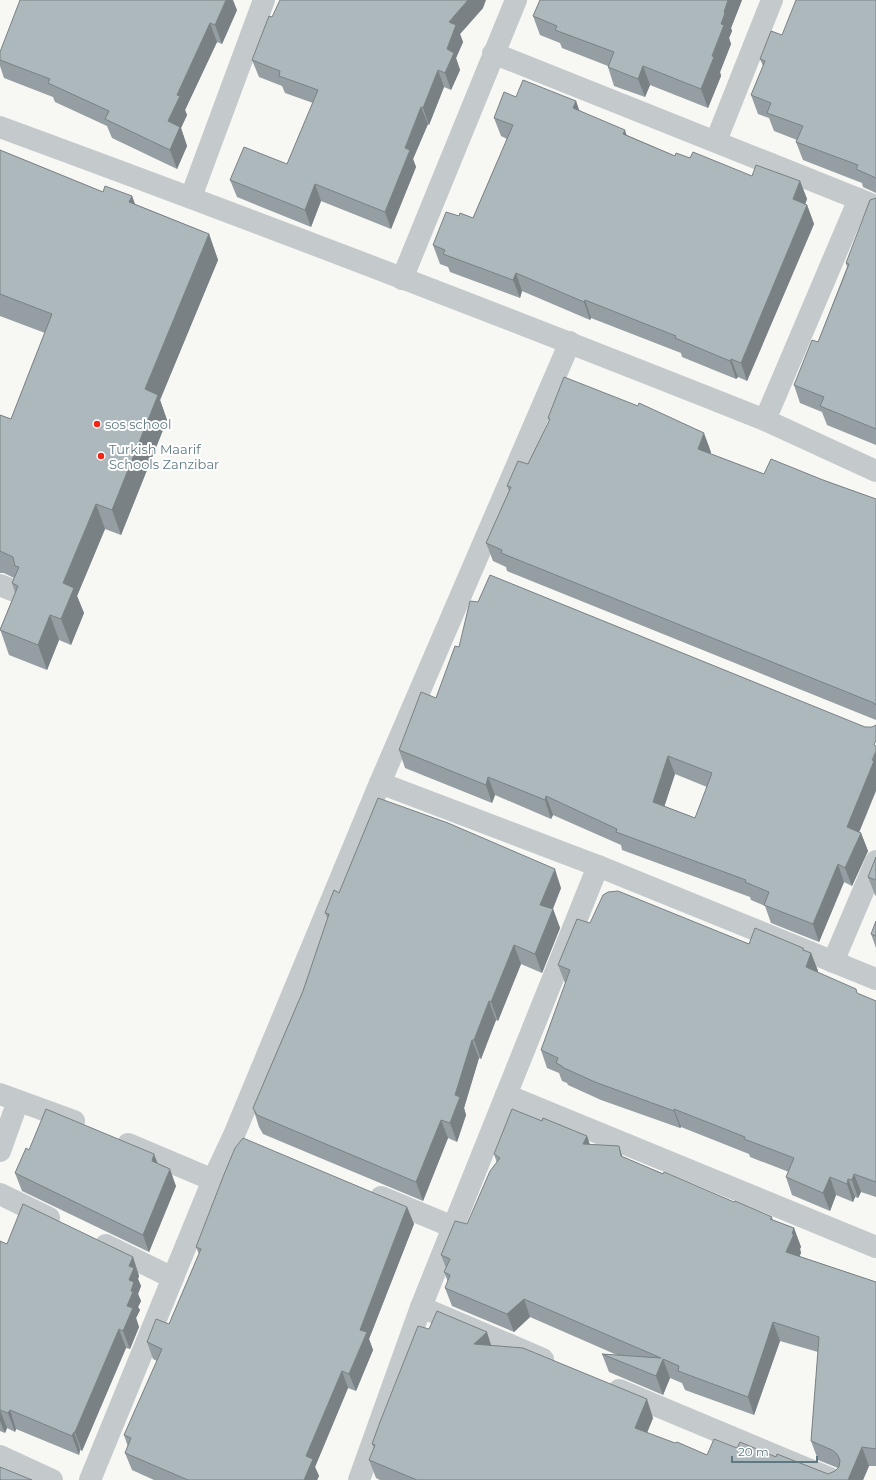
<svg xmlns="http://www.w3.org/2000/svg" width="876" height="1480" viewBox="0 0 876 1480" font-family="Montserrat,sans-serif">
  <rect width="100%" height="100%" fill="#f7f7f4"/>
  <g fill="none" stroke-linecap="round" stroke-linejoin="round">
    <g stroke="#c4cacc" stroke-width="22">
      <polyline points="493,53 876,206"/>
      <path d="M0,127C256,221 511,319 765,420L859,199"/>
      <polyline points="716,141 772,0"/>
      <polyline points="191,197 264,0"/>
      <polyline points="402,279 516,0"/>
      <polyline points="765,420 876,471"/>
      <polyline points="0,585 12,590"/>
      <polyline points="380,783 598,866 876,979"/>
      <polyline points="833,962 876,861"/>
      <polyline points="0,1094 74,1121"/>
      <polyline points="506,1095 876,1247"/>
      <polyline points="128,1144 213,1180"/>
      <polyline points="0,1151 18,1101"/>
      <polyline points="0,1194 49,1218"/>
      <polyline points="381,1197 453,1227"/>
      <polyline points="106,1245 173,1278"/>
      <polyline points="421,1307 543,1359"/>
      <polyline points="619,1390 834,1480"/>
      <polyline points="0,1456 52,1480"/>
      <polyline points="90,1480 213,1180 234,1135 380,783 570,342"/>
      <polyline points="359,1480 421,1307 598,866"/>
    </g>
  </g>
  <g fill="#959ea2" fill-rule="evenodd">
    <polygon points="540,0 742,0 731,28 732,31 729,38 731,44 720,72 721,76 708,108 650,85 645,97 614,86 608,67 608,66 562,48 560,43 540,35 533,16"/>
    <polygon points="876,0 876,193 863,187 862,183 803,160 796,142 797,140 774,131 769,118 758,114 751,95 763,66 760,59 782,35"/>
    <polygon points="483,8 460,34 463,42 456,58 460,70 451,90 444,87 429,125 428,124 413,159 416,167 391,229 321,201 311,227 237,197 230,180 287,164 313,103 285,93 282,86 259,77 252,60 272,17"/>
    <polygon points="237,10 222,44 217,42 185,110 187,115 181,128 187,146 177,169 112,138 107,126 55,102 53,97 4,78 0,66 0,52"/>
    <polygon points="516,97 576,101 579,110 627,135 675,156 690,158 752,176 800,181 807,199 805,204 807,205 814,224 747,381 738,377 736,379 682,357 681,353 591,318 590,320 522,291 520,298 450,272 448,267 440,264 433,245 459,216 473,218 507,139 501,136 494,118"/>
    <polygon points="0,150 103,192 132,196 135,204 209,234 218,260 160,400 167,420 121,535 105,529 77,596 84,613 71,645 59,640 47,670 9,655 0,629 15,593 12,583 14,578 4,573 0,573 0,415 11,419 45,333 0,316"/>
    <polygon points="876,198 876,445 827,425 822,412 800,403 794,385 818,342 847,267 846,263"/>
    <polygon points="548,418 711,452 710,454 764,474 823,480 876,499 876,720 507,571 506,567 493,561 486,543 509,491 507,486 528,464 549,421"/>
    <path d="M459,647L865,727H872L859,832L861,833L868,851L852,886L844,882L819,942L771,923L765,906L751,900L750,897L622,850L621,845L553,815L551,819L495,795L492,803L405,768L399,750L436,698ZM675,774L707,787L695,818L664,806Z"/>
    <polygon points="876,857 876,896 875,895 868,877"/>
    <polygon points="561,888 553,909 560,928 542,973 521,964 498,1021 496,1020 481,1059 479,1058 464,1108 466,1115 457,1142 448,1138 423,1201 263,1134 259,1127 253,1108 303,991 328,920 325,913 339,893"/>
    <polygon points="876,921 876,948 871,934"/>
    <polygon points="590,923 804,950 811,953 818,971 817,972 857,994 876,1001 876,1197 861,1192 858,1198 855,1197 853,1202 836,1195 830,1211 792,1195 786,1177 789,1172 750,1157 749,1154 681,1127 680,1128 601,1100 568,1085 567,1083 562,1081 559,1073 547,1068 541,1050 566,983 565,983 558,965"/>
    <polygon points="542,1121 587,1136 590,1145 619,1146 622,1157 734,1202 772,1217 773,1220 794,1228 801,1247 800,1249 801,1253 799,1256 876,1282 876,1466 869,1466 863,1480 380,1480 376,1478 369,1460 374,1448 372,1444 429,1329 491,1345 653,1418 647,1433 707,1455 737,1448 776,1457 828,1474 835,1471 838,1468 818,1460 811,1441 818,1352 780,1341 754,1415 685,1390 682,1383 670,1378 663,1395 609,1372 602,1354 617,1355 530,1317 514,1332 452,1306 445,1288 448,1282 444,1272 446,1268 441,1255 467,1224 497,1163 494,1154"/>
    <polygon points="29,1150 158,1164 176,1186 149,1252 22,1191 15,1173"/>
    <polygon points="407,1207 414,1224 369,1339 373,1350 356,1391 348,1388 315,1467 319,1476 317,1480 154,1480 132,1470 125,1453 128,1447 124,1435 157,1361 153,1359 147,1342 169,1324 199,1254 196,1247"/>
    <polygon points="0,1241 7,1244 133,1257 139,1276 138,1279 141,1286 138,1294 141,1301 138,1307 140,1310 136,1318 139,1327 130,1349 126,1348 82,1451 80,1450 79,1455 16,1429 15,1432 7,1428 5,1433 0,1431"/>
  </g>
  <g fill="#798184">
    <polygon points="226,0 233,0 237,10 222,44 215,25"/>
    <polygon points="468,0 486,0 483,8 460,34 463,42 456,58 460,70 451,90 445,73 449,22"/>
    <polygon points="728,0 742,0 731,28 732,31 729,38 731,44 720,72 721,76 708,108 701,89 712,56 724,12"/>
    <polygon points="210,23 217,42 185,110 187,115 181,128 187,146 177,169 170,150 168,121 177,95"/>
    <polygon points="643,66 650,85 645,97 638,79"/>
    <polygon points="438,70 444,87 429,125 423,108"/>
    <polygon points="576,101 582,119 573,108"/>
    <polygon points="421,107 428,124 413,159 416,167 391,229 385,212 405,148"/>
    <polygon points="625,130 631,149 623,134"/>
    <polygon points="800,181 807,199 800,218 793,199"/>
    <polygon points="315,184 321,201 311,227 305,210"/>
    <polygon points="132,196 141,222 129,202"/>
    <polygon points="807,205 814,224 747,381 741,363"/>
    <polygon points="209,234 218,260 160,400 167,420 121,535 112,510 145,389"/>
    <polygon points="516,273 522,291 520,298 513,280"/>
    <polygon points="585,300 591,318 590,320 584,302"/>
    <polygon points="731,359 738,377 736,379 730,361"/>
    <polygon points="704,433 711,452 705,467 698,449"/>
    <polygon points="96,504 105,529 77,596 84,613 71,645 61,619 63,583"/>
    <polygon points="50,615 59,640 47,670 38,645"/>
    <polygon points="876,751 876,791 854,845 847,827"/>
    <polygon points="668,756 675,774 660,820 653,802"/>
    <polygon points="488,777 495,795 492,803 486,785"/>
    <polygon points="546,796 553,815 551,819 545,800"/>
    <polygon points="861,833 868,851 852,886 845,868"/>
    <polygon points="838,864 844,882 819,942 813,924"/>
    <polygon points="555,869 561,888 547,923 540,905"/>
    <polygon points="553,909 560,928 542,973 535,954"/>
    <polygon points="514,945 521,964 498,1021 491,1002"/>
    <polygon points="803,948 808,961 811,953 818,971 813,985 806,967 803,950"/>
    <polygon points="489,1001 496,1020 481,1059 474,1040"/>
    <polygon points="472,1040 479,1058 464,1108 466,1115 457,1142 450,1123 455,1095"/>
    <polygon points="674,1109 681,1127 680,1128 674,1111"/>
    <polygon points="441,1120 448,1138 423,1201 416,1182"/>
    <polygon points="587,1136 593,1154 583,1144"/>
    <polygon points="619,1146 625,1165 621,1156"/>
    <polygon points="154,1154 161,1172 152,1161"/>
    <polygon points="170,1169 176,1186 149,1252 143,1235"/>
    <polygon points="854,1174 861,1192 858,1198 852,1180"/>
    <polygon points="830,1177 836,1195 830,1211 823,1193"/>
    <polygon points="848,1179 855,1197 853,1202 847,1184"/>
    <polygon points="407,1207 414,1224 369,1339 373,1350 356,1391 349,1374 360,1330"/>
    <polygon points="794,1228 801,1247 800,1249 801,1253 793,1271 786,1252"/>
    <polygon points="133,1257 139,1276 138,1279 141,1286 138,1294 141,1301 138,1307 140,1310 136,1318 139,1327 130,1349 123,1331 127,1306 131,1291 129,1280 129,1266"/>
    <polygon points="524,1299 530,1317 514,1332 507,1314"/>
    <polygon points="773,1322 780,1341 754,1415 748,1397"/>
    <polygon points="119,1329 126,1348 82,1451 75,1432"/>
    <polygon points="487,1332 493,1351 474,1344"/>
    <polygon points="663,1359 670,1378 663,1395 656,1376"/>
    <polygon points="342,1371 348,1388 315,1467 319,1476 317,1480 304,1480 306,1456"/>
    <polygon points="647,1399 653,1418 641,1447 635,1428"/>
    <polygon points="0,1410 7,1428 5,1433 0,1421"/>
    <polygon points="10,1410 16,1429 15,1432 8,1413"/>
    <polygon points="74,1432 80,1450 79,1455 72,1436"/>
    <polygon points="862,1447 869,1466 863,1480 848,1480"/>
  </g>
  <g fill="#adb8bc" stroke="#798184" fill-rule="evenodd">
    <polygon points="20,0 226,0 215,25 210,23 177,95 180,96 168,121 180,127 170,150 105,119 109,111 48,83 50,79 0,60 0,52"/>
    <polygon points="280,0 468,0 449,22 456,25 447,49 454,53 445,73 438,70 423,108 421,107 405,148 410,150 385,212 315,184 305,210 230,180 244,147 287,164 318,90 279,76 280,71 252,60 269,16 272,17"/>
    <polygon points="540,0 728,0 724,12 725,13 721,24 724,25 712,56 714,57 701,89 643,66 638,79 608,67 614,52 555,30 557,26 533,16"/>
    <polygon points="796,0 876,0 876,178 856,169 858,165 796,142 803,126 767,113 771,103 751,95 765,61 760,59 771,31 782,35"/>
    <polygon points="523,80 576,101 573,108 625,130 623,134 675,156 676,153 690,158 693,152 752,176 756,165 800,181 793,199 807,205 741,363 731,359 730,361 675,338 676,336 585,300 584,302 516,273 513,280 443,254 445,250 433,245 446,212 459,216 460,213 473,218 513,125 494,118 504,92 516,97"/>
    <polygon points="0,150 103,192 105,186 132,196 129,202 209,234 145,389 158,395 112,510 96,504 63,583 74,588 61,619 50,615 38,645 0,630 18,586 12,583 19,567 15,566 13,557 0,551 0,415 11,419 52,314 0,294"/>
    <polygon points="876,198 876,429 820,406 824,397 794,385 812,340 818,342 849,264 846,263 870,200"/>
    <polygon points="564,377 638,406 639,403 704,433 698,449 764,474 771,459 823,480 876,499 876,705 874,703 501,553 502,550 486,543 511,487 507,486 518,461 528,464 550,419 548,418"/>
    <path d="M490,575L865,727H872L876,725V740L874,745L876,746V751L872,760L874,761L847,827L861,833L845,868L838,864L813,924L764,905L769,892L745,882L746,880L616,832L617,829L546,796L545,800L488,777L486,785L399,750L421,692L436,698L455,646L459,647L470,601L478,602ZM668,756L712,773L695,818L653,802Z"/>
    <polygon points="378,798 448,823 555,869 540,905 553,909 535,954 514,945 491,1002 489,1001 474,1040 472,1040 455,1095 460,1097 450,1123 441,1120 416,1182 257,1115 253,1108 303,991 329,914 325,913 334,890 339,893"/>
    <polygon points="876,857 876,880 868,877"/>
    <polygon points="618,891 749,944 755,928 803,948 803,950 811,953 806,967 856,989 857,993 876,1001 876,1182 854,1174 852,1180 848,1179 847,1184 830,1177 823,1193 786,1177 794,1158 744,1139 745,1137 674,1109 674,1111 595,1082 562,1067 562,1066 556,1063 558,1058 541,1050 570,970 558,965 577,919 590,923 603,895 608,892"/>
    <polygon points="876,921 876,936 871,934"/>
    <polygon points="46,1109 154,1154 152,1161 170,1169 143,1235 15,1173 26,1148 29,1150"/>
    <polygon points="512,1109 542,1121 543,1118 587,1136 583,1144 619,1146 621,1156 663,1174 664,1172 734,1202 735,1201 772,1217 770,1219 794,1228 792,1234 794,1234 786,1252 876,1282 876,1449 862,1447 848,1480 417,1480 369,1460 375,1445 372,1444 380,1422 418,1326 429,1329 437,1311 487,1332 474,1344 523,1348 647,1399 635,1428 675,1443 677,1442 707,1455 714,1439 737,1448 740,1442 776,1457 777,1454 828,1474 835,1471 839,1467 840,1460 837,1454 832,1450 811,1441 819,1337 773,1322 748,1397 678,1371 679,1366 663,1359 656,1376 602,1354 661,1358 524,1299 507,1314 445,1288 450,1275 444,1272 450,1259 441,1255 455,1221 467,1224 490,1171 500,1158 494,1154"/>
    <polygon points="243,1138 407,1207 360,1330 367,1332 349,1374 342,1371 306,1456 313,1459 304,1480 188,1480 125,1453 131,1438 124,1435 162,1349 147,1342 156,1319 169,1324 201,1249 196,1247 223,1177 235,1148"/>
    <polygon points="23,1204 133,1257 129,1266 134,1268 129,1280 134,1282 131,1291 133,1292 127,1306 133,1308 123,1331 119,1329 75,1432 74,1432 72,1436 10,1410 8,1413 0,1410 0,1241 7,1244"/>
    <polygon points="0,1467 32,1480 0,1480"/>
  </g>
  <g fill="#f52516" stroke="#fff" stroke-width="1.5">
    <circle cx="97" cy="424" r="4"/>
    <circle cx="101" cy="456" r="4"/>
  </g>
  <g text-anchor="middle" dominant-baseline="central" stroke-width="4" stroke-linejoin="round" paint-order="stroke">
    <g font-size="13" fill="#5f7982" stroke="#fff" text-anchor="start">
      <text x="105" y="424">sos school</text>
      <text x="109" y="449">Turkish Maarif<tspan x="109" dy="15">Schools Zanzibar</tspan></text>
    </g>
  </g>
  <path d="M732 1456v6h85v-6" fill="none" stroke="#5f7982" stroke-width="2"/>
  <text x="738" y="1456" font-size="12" fill="#5f7982" stroke="#ffffff" stroke-width="3" paint-order="stroke">20 m</text>
</svg>
